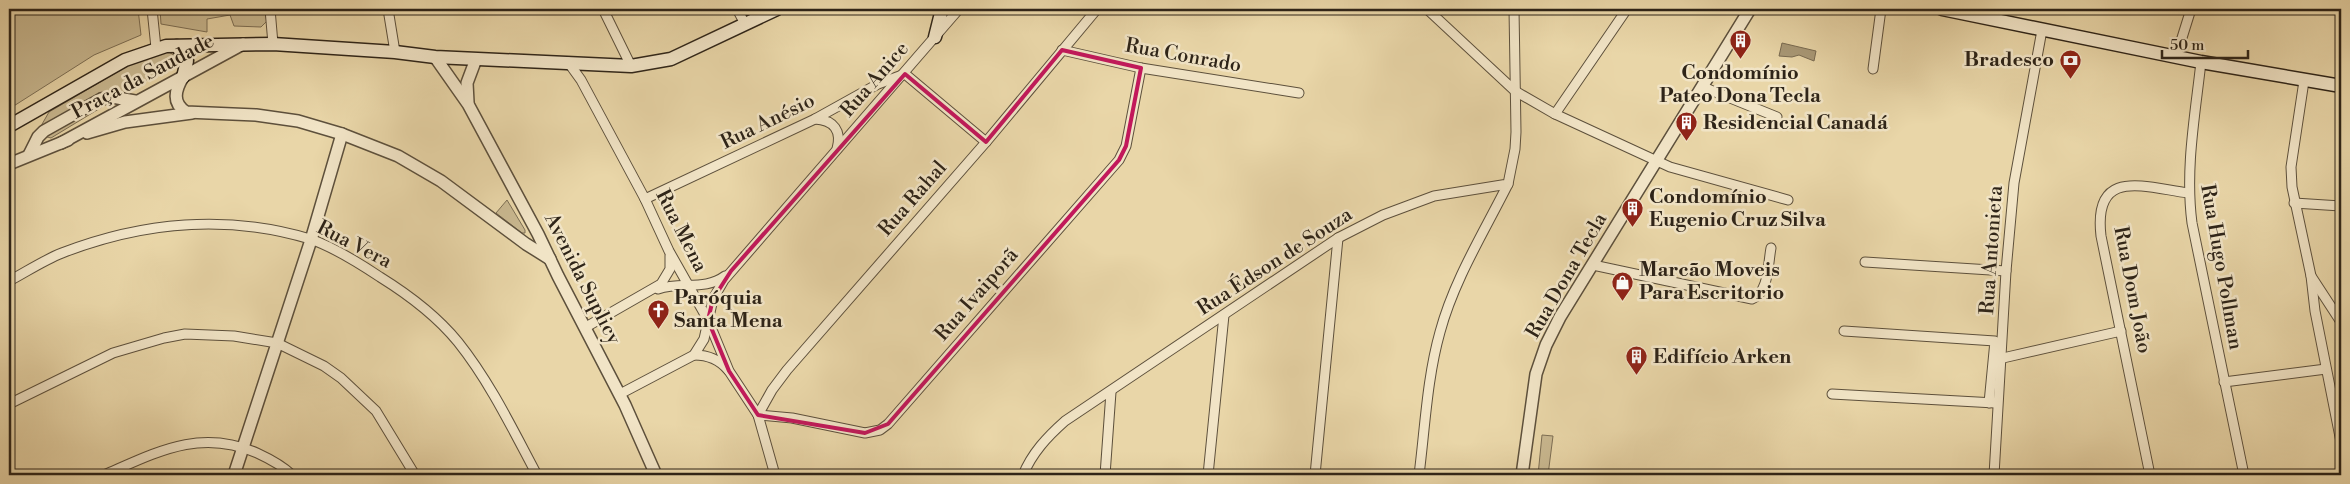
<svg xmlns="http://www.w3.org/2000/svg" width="2350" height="484" viewBox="0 0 2350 484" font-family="'Libre Bodoni',serif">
  <rect width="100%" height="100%" fill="#e9d6a8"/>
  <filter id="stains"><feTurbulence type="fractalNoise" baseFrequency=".004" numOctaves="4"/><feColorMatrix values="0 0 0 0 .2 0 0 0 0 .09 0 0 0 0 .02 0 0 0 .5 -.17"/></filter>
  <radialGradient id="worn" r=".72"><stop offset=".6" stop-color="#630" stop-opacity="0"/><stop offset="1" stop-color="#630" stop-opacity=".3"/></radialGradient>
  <g fill="#c9b890" stroke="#7c6e54">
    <polygon points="9,9 138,9 141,35 94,55 9,109"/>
    <polygon points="160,9 264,9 267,21 261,27 234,26 230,15 207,19 207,32 161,24"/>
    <polygon points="169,52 175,56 176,62 51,138 40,135 41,126 49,112 131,64 154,53"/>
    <polygon points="507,200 525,230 525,233 522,233 496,213"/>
    <polygon points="1542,435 1553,436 1548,475 1538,475"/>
  </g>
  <polygon fill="#a99977" stroke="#786a51" points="1782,43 1816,51 1814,61 1799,55 1792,57 1779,56"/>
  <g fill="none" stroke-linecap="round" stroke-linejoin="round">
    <defs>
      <g id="minor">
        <polyline points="152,9 156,48"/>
        <polyline points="270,9 273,44"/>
        <polyline points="388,9 395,52"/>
        <polyline points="603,9 631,66"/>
        <polyline points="737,9 745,24"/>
        <polyline points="1427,9 1515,91 1555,114 1670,167 1788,200"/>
        <polyline points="1062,50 1141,68 1299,93"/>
        <polyline points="2176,57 2191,9"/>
        <polyline points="568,62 581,80 645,199 669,251 708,320 729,371 758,415 775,475"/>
        <path d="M2201,62C2195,116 2185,169 2192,223L2244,475"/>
        <polyline points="1873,69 1881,9"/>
        <polyline points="2304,81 2291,167 2292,187 2311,276 2315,311 2341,442"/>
        <polyline points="1703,87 1777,117"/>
        <polyline points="1555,114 1627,9"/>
        <path d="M815,119C834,120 842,131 837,149"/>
        <polyline points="645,199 815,119 878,84 905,74 986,142"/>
        <polyline points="2294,203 2341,206"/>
        <polyline points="1865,262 2006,271"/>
        <path d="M1593,265L1752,299C1769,293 1768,263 1771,248"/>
        <polyline points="2311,276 2341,322"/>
        <path d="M9,281C26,272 44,260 62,253C142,222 227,214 310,239C334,247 359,263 380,277C409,295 436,315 458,342C490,382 513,430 537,475"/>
        <path d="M658,289C681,281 705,291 725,276"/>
        <polyline points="586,327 661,284 670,269 670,256"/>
        <polyline points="1844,331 1995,341 1989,403"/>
        <path d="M694,355C708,355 719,359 728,370"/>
        <polyline points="2003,358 2121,331"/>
        <polyline points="2224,382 2326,369"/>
        <polyline points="620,394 694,355 704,339 713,299 724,280 959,9"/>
        <polyline points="1832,394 1995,403"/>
        <polyline points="9,404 113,353 164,338 185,334 234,336 277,343 324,366 341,378 376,411 415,475"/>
        <polyline points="758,415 792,418 865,433 880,430 888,424 1119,160 1126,146 1141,68"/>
        <polyline points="758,415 772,390 787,370 986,142 1097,9"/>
        <path d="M104,475C157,452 200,428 257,453C270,459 282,465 292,475"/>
        <path d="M1023,475C1032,453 1047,437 1065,421L1338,238L1383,215L1434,196L1508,184L1515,149L1516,132L1514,9"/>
        <polyline points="1105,475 1111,392"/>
        <polyline points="1208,475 1224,315"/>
        <polyline points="1315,475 1338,238"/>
        <path d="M1419,475C1425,428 1427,378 1440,332C1454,280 1484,232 1508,184"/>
        <polyline points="1994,475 2006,271 2014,183 2042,30"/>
        <path d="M2150,475L2101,236C2093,167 2144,187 2188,193"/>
      </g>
      <g id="tertiary">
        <polyline points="435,57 468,104 538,234 558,276 625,405 656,475"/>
        <path d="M183,77C175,90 172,103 186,112L256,115L298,121L342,134L398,156L441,181L526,244L550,259"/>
        <polyline points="468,102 467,83 476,59"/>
        <polyline points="87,133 125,122 192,113"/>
        <polyline points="61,143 243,44"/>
        <polyline points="29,155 38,137 44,131 101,99 112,97 135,101"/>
        <polyline points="9,164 68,140"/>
        <polyline points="234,475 311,240 342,134"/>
        <polyline points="1522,475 1536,374 1546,345 1560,317 1750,9"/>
      </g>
      <g id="secondary">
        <polyline points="1942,9 2201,62 2341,86"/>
        <polyline points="935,37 942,9"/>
        <polyline points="177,46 187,61 183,77"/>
        <polyline points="9,126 125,60 166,46 273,44 395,52 435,57 631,66 671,59 777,9"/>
      </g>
    </defs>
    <use href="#minor" stroke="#5d503c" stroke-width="11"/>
    <use href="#tertiary" stroke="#5d503c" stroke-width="14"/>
    <use href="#secondary" stroke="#2e2418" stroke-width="15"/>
    <use href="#minor" stroke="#f1e4c6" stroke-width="9"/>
    <use href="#tertiary" stroke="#f1e4c6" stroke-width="11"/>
    <use href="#secondary" stroke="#f1e4c6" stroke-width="12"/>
  </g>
  <path fill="none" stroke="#c2185b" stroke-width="4" stroke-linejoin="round" d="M1062,50L1141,68L1126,146L1119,160L888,424L865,433L758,415L729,371L708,320L713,299L731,271L905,74L986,142Z"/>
  <defs>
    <symbol id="building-pin" viewBox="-11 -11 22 30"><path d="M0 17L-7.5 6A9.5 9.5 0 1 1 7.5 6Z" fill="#8f2418" stroke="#f1e4c6"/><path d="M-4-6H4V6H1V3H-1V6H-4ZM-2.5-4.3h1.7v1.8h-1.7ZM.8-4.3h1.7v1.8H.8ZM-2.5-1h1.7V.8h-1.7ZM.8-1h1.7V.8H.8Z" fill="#fff"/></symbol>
    <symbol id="bank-pin" viewBox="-11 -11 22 30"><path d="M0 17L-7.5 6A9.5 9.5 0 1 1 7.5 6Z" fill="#8f2418" stroke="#f1e4c6"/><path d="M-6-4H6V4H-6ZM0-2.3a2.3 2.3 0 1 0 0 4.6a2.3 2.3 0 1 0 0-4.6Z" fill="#fff"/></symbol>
    <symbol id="shop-pin" viewBox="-11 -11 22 30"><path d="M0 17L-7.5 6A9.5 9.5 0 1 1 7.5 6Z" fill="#8f2418" stroke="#f1e4c6"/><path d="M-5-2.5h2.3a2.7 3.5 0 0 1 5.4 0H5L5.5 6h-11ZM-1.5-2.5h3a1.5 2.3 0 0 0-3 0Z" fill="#fff"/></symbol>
    <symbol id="church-pin" viewBox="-11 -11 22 30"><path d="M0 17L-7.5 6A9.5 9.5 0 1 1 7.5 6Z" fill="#8f2418" stroke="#f1e4c6"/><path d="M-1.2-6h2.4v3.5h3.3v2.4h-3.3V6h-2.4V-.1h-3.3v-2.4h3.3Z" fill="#fff"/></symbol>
  </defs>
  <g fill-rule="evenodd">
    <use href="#building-pin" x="1728" y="28" width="25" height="34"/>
    <use href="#bank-pin" x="2058" y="48" width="25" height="34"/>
    <use href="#building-pin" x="1674" y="110" width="25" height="34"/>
    <use href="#building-pin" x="1620" y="196" width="25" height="34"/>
    <use href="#shop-pin" x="1610" y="270" width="25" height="34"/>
    <use href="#church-pin" x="646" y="298" width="25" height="34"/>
    <use href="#building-pin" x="1624" y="344" width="25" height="34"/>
  </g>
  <g text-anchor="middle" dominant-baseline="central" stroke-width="5" stroke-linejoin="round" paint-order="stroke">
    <g font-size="20" fill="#2e2418" stroke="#f1e4c6">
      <text transform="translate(1183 56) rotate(10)">Rua Conrado</text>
      <text transform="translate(143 77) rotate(-28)">Praça da Saudade</text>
      <text transform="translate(875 80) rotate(-49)">Rua Anice</text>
      <text transform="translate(768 122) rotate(-26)">Rua Anésio</text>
      <text transform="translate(913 199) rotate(-49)">Rua Rahal</text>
      <text transform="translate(681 231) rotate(63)">Rua Mena</text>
      <text transform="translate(354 245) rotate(27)">Rua Vera</text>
      <text transform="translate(1992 250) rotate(-86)">Rua Antonieta</text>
      <text transform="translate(1275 262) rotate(-33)">Rua Édson de Souza</text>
      <text transform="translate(2221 267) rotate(80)">Rua Hugo Pollman</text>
      <text transform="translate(1567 276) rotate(-60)">Rua Dona Tecla</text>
      <text transform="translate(582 279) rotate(63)">Avenida Suplicy</text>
      <text transform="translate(2132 290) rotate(79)">Rua Dom João</text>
      <text transform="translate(977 295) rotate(-49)">Rua Ivaiporã</text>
    </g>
    <g font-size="20" font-weight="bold" fill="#2e2418" stroke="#f1e4c6" text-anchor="start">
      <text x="2054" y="60" text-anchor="end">Bradesco</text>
      <text x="1740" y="73" text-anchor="middle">Condomínio<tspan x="1740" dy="23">Pateo Dona Tecla</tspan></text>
      <text x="1703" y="123">Residencial Canadá</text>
      <text x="1649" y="197">Condomínio<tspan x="1649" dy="23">Eugenio Cruz Silva</tspan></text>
      <text x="1639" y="270">Marcão Moveis<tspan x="1639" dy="23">Para Escritorio</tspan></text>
      <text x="674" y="298">Paróquia<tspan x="674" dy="23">Santa Mena</tspan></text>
      <text x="1653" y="357">Edifício Arken</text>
    </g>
  </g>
  <rect width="2350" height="484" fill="none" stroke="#e9d6a8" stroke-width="30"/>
  <rect x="10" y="10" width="2330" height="464" fill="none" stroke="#2e2418" stroke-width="2.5"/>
  <rect x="15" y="15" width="2320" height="454" fill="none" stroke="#2e2418"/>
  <path d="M2162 50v8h86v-8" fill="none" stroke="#2e2418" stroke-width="2.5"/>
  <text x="2170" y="50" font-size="15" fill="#2e2418" stroke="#f1e4c6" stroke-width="4" paint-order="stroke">50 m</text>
  <rect width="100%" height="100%" filter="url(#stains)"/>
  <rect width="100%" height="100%" fill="url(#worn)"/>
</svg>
